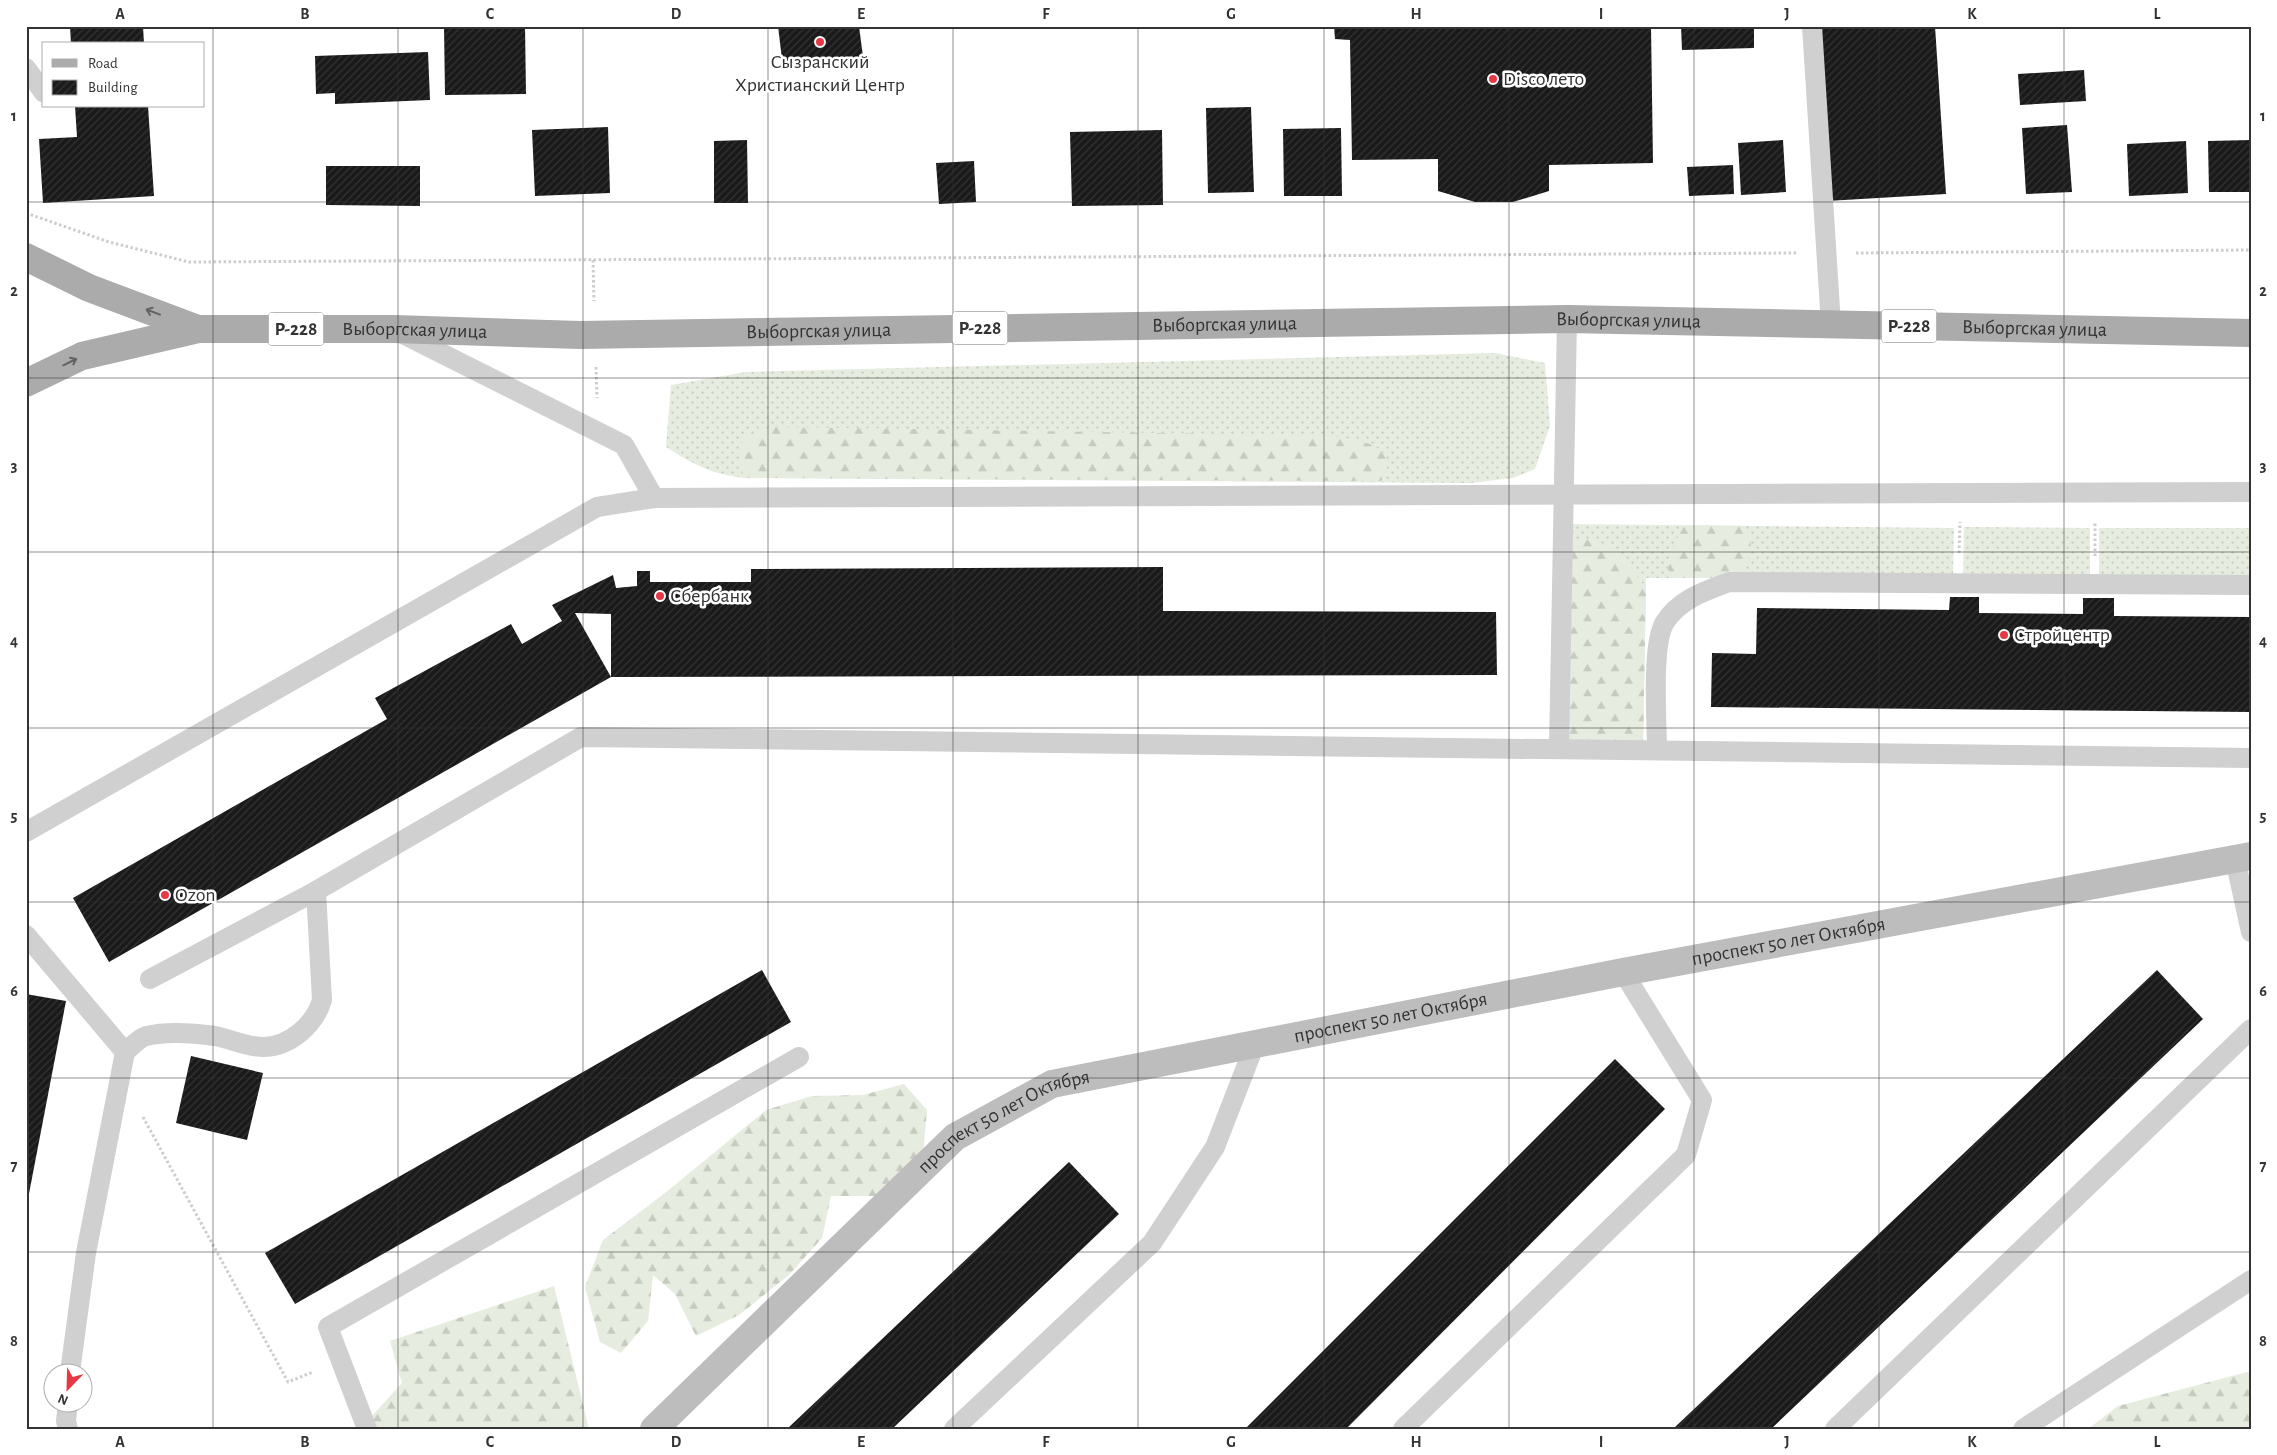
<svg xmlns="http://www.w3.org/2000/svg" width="2277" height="1455" viewBox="0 0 2277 1455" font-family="'Alegreya Sans',sans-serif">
  <defs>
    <pattern id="grass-dots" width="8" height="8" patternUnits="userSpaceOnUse" patternTransform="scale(1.25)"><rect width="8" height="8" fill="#e6ecdf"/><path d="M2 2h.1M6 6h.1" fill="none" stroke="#c6cbc0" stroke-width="1.8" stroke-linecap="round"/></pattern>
    <pattern id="forest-firs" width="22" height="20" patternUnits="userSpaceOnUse" patternTransform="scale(1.25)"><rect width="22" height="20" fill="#e6ecdf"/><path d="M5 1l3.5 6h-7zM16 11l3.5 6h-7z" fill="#c6cbc0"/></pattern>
    <pattern id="building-hatch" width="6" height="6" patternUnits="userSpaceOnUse" patternTransform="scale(1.25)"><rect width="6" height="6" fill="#1a1a1a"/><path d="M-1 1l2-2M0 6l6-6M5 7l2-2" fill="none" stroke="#333"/></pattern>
  </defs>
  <rect width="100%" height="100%" fill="#fff"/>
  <g fill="url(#grass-dots)">
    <path d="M1495,353L1545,363L1550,426L1535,469L1513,478L1471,483L744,478C711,474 693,464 666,447L671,385L746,372Z"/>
    <polygon points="1569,524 1954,528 1953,578 1646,578 1643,745 1564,743"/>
    <polygon points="1964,527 2090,528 2090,580 1963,578"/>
    <rect x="2099" y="528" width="152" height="52"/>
  </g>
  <g fill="url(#forest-firs)">
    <path d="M776,427L1293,435C1316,436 1413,433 1381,481L744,478L739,457L743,436Z"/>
    <path d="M1685,525L1742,526L1750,531C1753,548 1748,563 1739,578H1670C1664,561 1675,540 1685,525Z"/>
    <path d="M1586,539C1622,546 1624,562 1646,587L1643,745L1564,743L1569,541Z"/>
    <polygon points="904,1084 927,1110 923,1154 877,1196 831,1196 822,1238 789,1275 739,1315 696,1336 675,1294 653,1275 648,1321 621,1353 600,1342 585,1287 603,1240 665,1193 766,1110 812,1096 863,1095"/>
    <polygon points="554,1286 589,1429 360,1429 402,1383 390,1341"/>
    <polygon points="2251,1371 2251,1429 2088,1429 2118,1406"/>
  </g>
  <g fill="url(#building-hatch)">
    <polygon points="70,26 143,26 144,44 71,44"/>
    <polygon points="444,26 525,26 526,94 445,95"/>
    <polygon points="778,26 859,26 863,57 783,68"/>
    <polygon points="1334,26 1651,26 1653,163 1549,165 1549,191 1513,202 1475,202 1438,191 1438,159 1352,160 1350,40 1335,39"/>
    <polygon points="1681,26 1754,26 1754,48 1682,50"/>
    <polygon points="1816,26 1935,26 1946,194 1827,201"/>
    <polygon points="428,52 430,100 335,104 335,93 316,94 315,56"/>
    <polygon points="2084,70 2086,101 2020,105 2018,74"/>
    <polygon points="75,106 148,106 154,196 43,203 39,139 77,137"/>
    <polygon points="1251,107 1254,192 1208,193 1206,108"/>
    <polygon points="2067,125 2072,192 2026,194 2022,128"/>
    <polygon points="608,127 610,193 535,196 532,130"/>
    <polygon points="1341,128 1342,196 1284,196 1283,129"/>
    <polygon points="1162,130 1163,205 1072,206 1070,132"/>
    <polygon points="747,140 748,203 714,203 714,141"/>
    <polygon points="1783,140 1786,192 1741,195 1738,143"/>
    <polygon points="2251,140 2251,192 2209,192 2208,141"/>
    <polygon points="2186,141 2188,193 2129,196 2127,144"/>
    <polygon points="974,161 976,202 939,204 936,163"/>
    <polygon points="1733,165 1734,194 1689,196 1687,167"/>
    <polygon points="326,166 420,166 420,206 326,205"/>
    <polygon points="1163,567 1163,611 1496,612 1497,675 611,677 611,614 575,613 611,677 109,962 73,898 387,719 375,698 511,624 522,644 562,621 552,605 613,575 616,588 637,586 637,571 650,571 650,582 751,582 751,569"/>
    <polygon points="1950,597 1979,597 1979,613 2083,614 2083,598 2114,598 2114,616 2251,617 2251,712 1711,707 1712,653 1756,654 1757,608 1949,610"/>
    <polygon points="762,970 791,1022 295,1304 265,1253"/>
    <polygon points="2157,970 2203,1019 1771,1429 1673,1429"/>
    <polygon points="26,994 66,1001 27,1204 26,1204"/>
    <polygon points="191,1056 263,1073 247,1140 176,1123"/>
    <polygon points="1615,1059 1665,1109 1346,1429 1245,1429"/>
    <polygon points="1069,1162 1119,1214 892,1429 787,1429"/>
  </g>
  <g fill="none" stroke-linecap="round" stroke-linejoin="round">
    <g stroke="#cdcdcd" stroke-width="3" stroke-dasharray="2.5 2.5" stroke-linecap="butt">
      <polyline points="26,213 109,242 189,262 1798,253"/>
      <polyline points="1856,253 2251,250"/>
      <polyline points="593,260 594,301"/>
      <polyline points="596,367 597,398"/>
      <polyline points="1959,553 1960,522"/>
      <polyline points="2095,556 2095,523"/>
      <polyline points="143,1117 288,1382 313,1372"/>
    </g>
    <g stroke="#d0d0d0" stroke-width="20">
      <polyline points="1812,26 1831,325"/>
      <polyline points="26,68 44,93"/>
      <polyline points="399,332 624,445 654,498"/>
      <polyline points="1559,748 1567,319"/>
      <path d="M1657,749C1657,722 1651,644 1665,622C1680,599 1705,591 1729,582L2251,585"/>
      <polyline points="26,832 597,507 654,498 2251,492"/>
      <polyline points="2235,859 2251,932"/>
      <polyline points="26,935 125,1052 86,1253 70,1372"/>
      <polyline points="150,979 316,891"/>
      <path d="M125,1052C131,1047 139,1038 146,1036C167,1031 194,1033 215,1036C231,1039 247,1047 263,1047C290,1047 315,1024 322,1000L316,891L581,737L2251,758"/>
      <polyline points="68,1402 66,1421 68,1429"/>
      <polyline points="367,1429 328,1327 799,1057"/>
      <polyline points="954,1429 1152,1243 1215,1147 1255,1044"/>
      <polyline points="1403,1429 1686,1155 1702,1100 1623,972"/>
      <polyline points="1835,1429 2251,1029"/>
      <polyline points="2023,1429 2251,1280"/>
    </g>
    <path stroke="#bdbdbd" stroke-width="28" id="s1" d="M654,1429L955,1137L1052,1084L1623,972L2251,856"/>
    <g stroke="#ababab" stroke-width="28">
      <polyline points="26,257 89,288 198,329"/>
      <path id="s2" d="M26,383L82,356L198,329H394L580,335L1567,319L2251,333"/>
    </g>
  </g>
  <defs><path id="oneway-shaft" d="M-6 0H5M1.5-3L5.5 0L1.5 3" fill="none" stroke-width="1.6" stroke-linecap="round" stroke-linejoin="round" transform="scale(1.25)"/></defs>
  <g stroke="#636363">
    <use href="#oneway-shaft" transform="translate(153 312) rotate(-159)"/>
    <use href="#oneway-shaft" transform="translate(70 362) rotate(-26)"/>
  </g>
  <path fill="none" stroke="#333" stroke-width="1" stroke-opacity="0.55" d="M213,26V1429M398,26V1429M583,26V1429M768,26V1429M953,26V1429M1138,26V1429M1324,26V1429M1509,26V1429M1694,26V1429M1879,26V1429M2064,26V1429M26,202H2251M26,378H2251M26,552H2251M26,728H2251M26,902H2251M26,1078H2251M26,1252H2251"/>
  <g fill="#e63946" stroke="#fff" stroke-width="2">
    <circle cx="820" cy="42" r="5"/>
    <circle cx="1493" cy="79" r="5"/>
    <circle cx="660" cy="596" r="5"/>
    <circle cx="2004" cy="635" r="5"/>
    <circle cx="165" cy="895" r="5"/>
  </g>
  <g text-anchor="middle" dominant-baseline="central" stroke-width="5" stroke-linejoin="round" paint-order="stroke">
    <g fill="#fff" stroke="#707070" stroke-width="1">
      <rect x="1881.5" y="309.5" width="55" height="33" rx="4"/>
      <rect x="952.5" y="311.5" width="55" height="33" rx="4"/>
      <rect x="268.5" y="312.5" width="55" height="33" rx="4"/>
    </g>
    <g font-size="19" font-weight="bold" fill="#333">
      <text x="1909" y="326">Р-228</text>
      <text x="980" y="328">Р-228</text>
      <text x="296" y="329">Р-228</text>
    </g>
    <g font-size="20" fill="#333" stroke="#fff" text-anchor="start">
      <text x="820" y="62" text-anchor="middle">Сызранский<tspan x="820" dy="23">Христианский Центр</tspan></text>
      <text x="1503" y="79">Disco лето</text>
      <text x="670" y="596">Сбербанк</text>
      <text x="2014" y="635">Стройцентр</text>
      <text x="175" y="895">Ozon</text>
    </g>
    <g font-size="20" fill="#333" stroke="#fff">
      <text stroke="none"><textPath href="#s2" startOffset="1612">Выборгская улица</textPath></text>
      <text stroke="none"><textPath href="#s2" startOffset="1208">Выборгская улица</textPath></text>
      <text stroke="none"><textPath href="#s2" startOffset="2018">Выборгская улица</textPath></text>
      <text stroke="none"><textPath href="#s2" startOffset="398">Выборгская улица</textPath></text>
      <text stroke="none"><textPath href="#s2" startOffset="802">Выборгская улица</textPath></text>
      <text stroke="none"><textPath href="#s1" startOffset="1280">проспект 50 лет Октября</textPath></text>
      <text stroke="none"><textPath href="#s1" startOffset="875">проспект 50 лет Октября</textPath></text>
      <text stroke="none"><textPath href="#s1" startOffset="470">проспект 50 лет Октября</textPath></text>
    </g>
  </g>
  <rect width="2277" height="1455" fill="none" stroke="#ffffff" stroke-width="55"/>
  <rect x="42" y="42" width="162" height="65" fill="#ffffff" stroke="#adadad"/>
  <rect x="52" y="59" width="25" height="8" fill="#ababab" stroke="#adadad"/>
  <text x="88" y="68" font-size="15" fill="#333333">Road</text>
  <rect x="52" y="80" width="25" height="15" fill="url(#building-hatch)" stroke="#adadad"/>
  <text x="88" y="92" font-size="15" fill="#333333">Building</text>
  <g transform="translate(68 1388) rotate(203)"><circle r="24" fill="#ffffff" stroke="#adadad"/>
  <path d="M0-4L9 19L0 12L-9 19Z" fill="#e63946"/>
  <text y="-8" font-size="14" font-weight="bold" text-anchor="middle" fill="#333333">N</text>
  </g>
  <rect x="28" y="28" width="2222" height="1400" fill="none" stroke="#333" stroke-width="2"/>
  <g font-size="16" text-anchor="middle" font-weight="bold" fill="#333">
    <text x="120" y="19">A</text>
    <text x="305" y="19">B</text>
    <text x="490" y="19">C</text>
    <text x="676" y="19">D</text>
    <text x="861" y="19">E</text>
    <text x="1046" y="19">F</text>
    <text x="1231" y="19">G</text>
    <text x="1416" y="19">H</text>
    <text x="1601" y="19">I</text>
    <text x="1787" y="19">J</text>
    <text x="1972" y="19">K</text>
    <text x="2157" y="19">L</text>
    <text x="14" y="121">1</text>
    <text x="2263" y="121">1</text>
    <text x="14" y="296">2</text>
    <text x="2263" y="296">2</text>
    <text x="14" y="471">3</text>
    <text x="2263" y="471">3</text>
    <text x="14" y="646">4</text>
    <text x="2263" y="646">4</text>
    <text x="14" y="821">5</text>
    <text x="2263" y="821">5</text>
    <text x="14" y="996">6</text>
    <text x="2263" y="996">6</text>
    <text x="14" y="1171">7</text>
    <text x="2263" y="1171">7</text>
    <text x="14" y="1346">8</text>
    <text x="2263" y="1346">8</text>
    <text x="120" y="1447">A</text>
    <text x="305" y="1447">B</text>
    <text x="490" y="1447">C</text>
    <text x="676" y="1447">D</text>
    <text x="861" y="1447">E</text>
    <text x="1046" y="1447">F</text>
    <text x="1231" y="1447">G</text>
    <text x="1416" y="1447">H</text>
    <text x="1601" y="1447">I</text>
    <text x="1787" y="1447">J</text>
    <text x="1972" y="1447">K</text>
    <text x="2157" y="1447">L</text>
  </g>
</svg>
